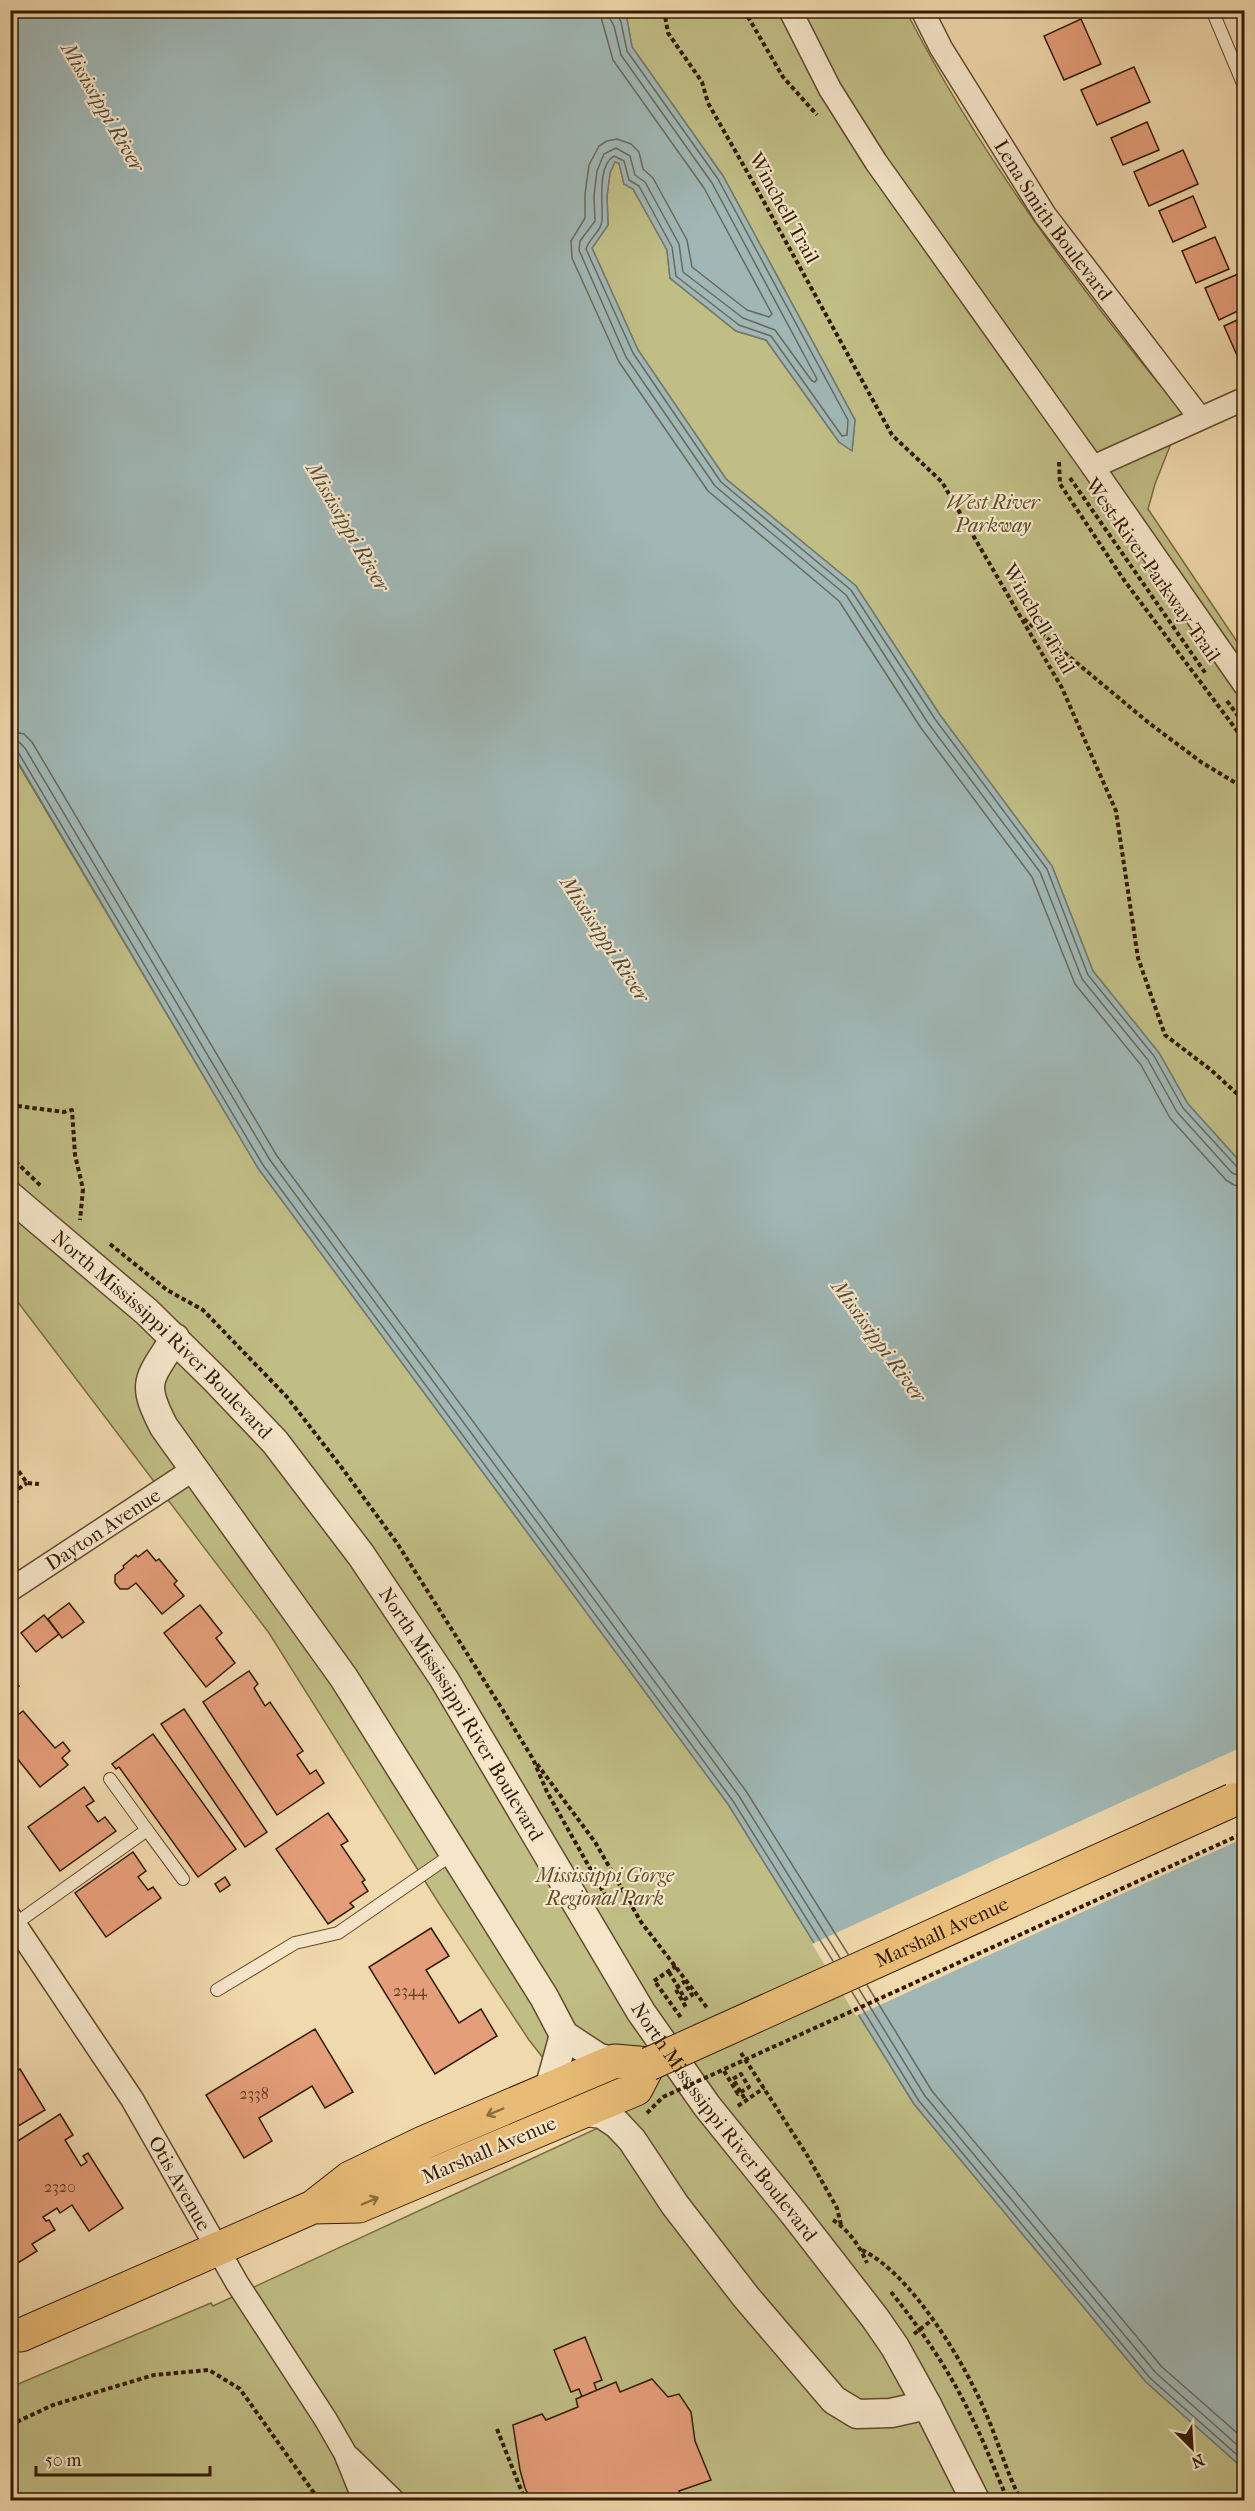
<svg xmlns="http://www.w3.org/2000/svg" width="1255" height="2511" viewBox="0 0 1255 2511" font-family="'IM FELL French Canon',serif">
  <rect width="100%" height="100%" fill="#f0d9ad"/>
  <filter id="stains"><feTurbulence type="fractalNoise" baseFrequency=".00333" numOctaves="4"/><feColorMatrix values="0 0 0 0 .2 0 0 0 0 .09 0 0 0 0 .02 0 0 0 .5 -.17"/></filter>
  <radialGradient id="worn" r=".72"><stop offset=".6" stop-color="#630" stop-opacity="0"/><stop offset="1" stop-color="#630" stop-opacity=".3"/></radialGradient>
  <g fill="#c0bd85" stroke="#7a6c42" stroke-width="1.5">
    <path d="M620,11H906C981,157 1078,287 1183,413L1155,484L1148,509L1244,652V1166L1188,1104L1159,1053L1093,971L1052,866L940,715L856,586L726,479L638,350L592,248L608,225L607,196L610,173L614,162L619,163L624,184L633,189L667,250L670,278L736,331L766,340L839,442L852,450L855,420L723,176L632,47L627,19Z"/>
    <polygon points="10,750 258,1168 728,1804 914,2104 1146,2382 1244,2469 1244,2500 11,2500 11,2387 211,2303 213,2306 598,2128 529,2040 440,1905 269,1633 11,1293"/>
  </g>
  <polygon fill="#a0b7b5" stroke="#74796d" stroke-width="1.5" points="10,11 620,11 627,19 632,47 723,176 855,420 852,451 839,442 766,340 736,331 670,278 667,250 633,189 624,184 619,163 615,162 610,173 607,196 608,225 592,248 638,350 726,479 856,586 940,715 1052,866 1093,971 1159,1053 1188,1104 1244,1166 1244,2469 1146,2382 914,2104 728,1804 258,1168 11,750"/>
  <polygon fill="#f0d9ad" points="1244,1746 1244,1838 856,2016 812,1944"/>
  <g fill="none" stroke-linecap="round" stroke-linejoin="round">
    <g stroke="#6a695a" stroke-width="1.5">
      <polyline points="599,10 613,60 704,188 772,314 769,317 747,310 692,267 687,240 653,178 643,169 639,152 631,144 617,139 607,141 599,146 589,165 585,194 585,218 571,241 572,258 619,362 708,491 839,601 921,728 1032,877 1075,984 1141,1065 1170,1118 1226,1180 1234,1185 1244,1186"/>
      <polyline points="608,10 609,17 614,26 621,55 712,183 817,379 815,382 812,381 775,330 743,318 683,272 679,244 645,182 635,175 630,156 616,148 604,154 597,171 594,196 595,221 580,241 579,250 626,357 715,486 846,595 928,723 1040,872 1082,979 1148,1060 1177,1112 1232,1173 1244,1177"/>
      <path d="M615,10L621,22L627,51L718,179L848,420L847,435L842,436L771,336L739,325L676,276L672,247L639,186L629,180L624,161L614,156C597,165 603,204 602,220C602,231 589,238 586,249L633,353L721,482L851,590L935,719L1047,869L1088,975L1154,1056L1183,1108L1238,1168L1244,1170"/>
      <polyline points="10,731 24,734 32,742 277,1156 746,1791 848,1954"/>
      <polyline points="10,740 19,742 25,748 270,1160 739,1796 840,1958"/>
      <polyline points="10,748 18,752 263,1165 733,1801 833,1961"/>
      <polyline points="867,1985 932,2091 1162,2367 1244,2439"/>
      <polyline points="859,1989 925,2096 1156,2373 1244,2451"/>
      <polyline points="852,1992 919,2101 1150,2378 1244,2461"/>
    </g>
  </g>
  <g fill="#e59e7a" stroke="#331b00" stroke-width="1.5">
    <polygon points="1081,19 1101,64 1064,80 1044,36"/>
    <polygon points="1134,67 1150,102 1097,125 1081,90"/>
    <polygon points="1147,122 1159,150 1123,165 1111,138"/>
    <polygon points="1183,150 1198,184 1149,206 1134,172"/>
    <polygon points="1193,196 1206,227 1173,242 1159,211"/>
    <polygon points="1215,237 1229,269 1196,283 1182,251"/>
    <polygon points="1238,274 1244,289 1244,308 1219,320 1205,288"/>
    <polygon points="1244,317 1244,357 1239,360 1224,326"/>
    <polygon points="10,1473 18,1485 10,1490"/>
    <polygon points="10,1490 18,1502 10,1507"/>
    <polygon points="147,1550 156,1561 159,1559 177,1581 174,1584 184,1596 162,1614 136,1583 128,1589 120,1589 115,1583 115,1575 124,1568 123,1566 136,1555 138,1557"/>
    <polygon points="69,1603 84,1622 62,1638 48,1619"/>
    <polygon points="200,1605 222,1633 216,1638 235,1663 206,1687 164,1633"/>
    <polygon points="44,1615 59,1634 36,1652 21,1633"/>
    <polygon points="249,1671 258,1684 254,1688 265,1706 270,1702 303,1751 297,1755 310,1774 316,1770 324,1783 277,1815 203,1702"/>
    <polygon points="10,1675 19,1686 10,1692"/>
    <polygon points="184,1709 267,1832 245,1847 161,1724"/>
    <polygon points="23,1711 55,1748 63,1742 70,1751 62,1758 68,1765 40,1787 16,1757 15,1759 10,1753 10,1721"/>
    <polygon points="153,1734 236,1849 198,1877 119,1767 116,1769 112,1764"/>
    <polygon points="84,1787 94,1801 86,1806 98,1822 105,1817 116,1831 60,1871 28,1827"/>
    <polygon points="328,1813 348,1841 341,1845 365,1880 362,1882 368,1891 350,1903 354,1907 328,1924 276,1849"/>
    <polygon points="133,1852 146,1871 138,1877 148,1890 153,1887 161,1898 106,1937 75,1893"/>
    <polygon points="225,1877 230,1885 220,1892 215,1884"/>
    <polygon points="431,1928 449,1956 426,1970 459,2023 481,2009 497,2036 435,2074 369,1967"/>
    <polygon points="315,2029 353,2092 325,2108 312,2086 259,2118 272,2141 244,2158 206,2095"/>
    <polygon points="20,2069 45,2110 10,2131 10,2075"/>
    <polygon points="60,2114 73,2135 65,2140 81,2166 87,2162 83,2156 88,2153 123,2208 89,2231 72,2205 60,2213 57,2208 43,2217 46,2221 49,2220 55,2230 32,2244 37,2251 10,2268 10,2146"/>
    <polygon points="585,2337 602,2380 594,2383 597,2391 582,2397 579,2389 571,2392 554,2350"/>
    <polygon points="652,2379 668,2397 679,2394 691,2412 695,2441 711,2480 679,2491 683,2500 531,2500 525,2488 520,2470 513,2425 542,2414 546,2420 578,2407 576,2399 616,2382 620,2392"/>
  </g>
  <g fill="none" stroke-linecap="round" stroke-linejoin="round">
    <defs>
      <g id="service">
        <polyline points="1212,10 1244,86"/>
        <polyline points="147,1830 183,1879"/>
        <polyline points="15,1924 147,1830 110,1779"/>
        <polyline points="217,1990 295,1943 338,1933 454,1853"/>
      </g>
      <g id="minor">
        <polyline points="790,10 830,89 876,162 1093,467 1244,684"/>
        <path id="s1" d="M922,10L941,48L1045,215L1200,418"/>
        <polyline points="1093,467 1244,399"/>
        <path id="s2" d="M10,1590L194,1469"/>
        <path id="s3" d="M10,1917L132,2099L237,2283L326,2420L345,2453L364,2500"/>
        <polyline points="350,2458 393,2500"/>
      </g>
      <g id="tertiary">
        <path id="s4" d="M10,1196L147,1312L217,1381L275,1442L361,1555L444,1679L641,2012L707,2106L795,2215L875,2318L895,2347L927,2405L975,2500"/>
        <path d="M175,1338C149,1380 140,1381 164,1427L344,1678L544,1997L564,2035L599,2058L615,2061"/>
        <polyline points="549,2089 564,2035"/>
        <polyline points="579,2111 602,2114 617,2124 632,2140 675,2205 746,2297 834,2400 857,2414 891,2413 927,2405"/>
      </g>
      <polyline id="primary" points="10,2334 21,2335 313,2207 350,2178 425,2142 615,2061 649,2064 636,2089 359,2206 313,2207"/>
    </defs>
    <use href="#service" stroke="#624a2b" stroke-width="14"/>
    <use href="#minor" stroke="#624a2b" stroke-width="25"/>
    <use href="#tertiary" stroke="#624a2b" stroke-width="31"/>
    <use href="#primary" stroke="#331b00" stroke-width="35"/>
    <g stroke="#331b00" stroke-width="4" stroke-dasharray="4.5 3" stroke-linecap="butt">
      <polyline points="664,10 668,33 702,82 708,103 758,191 892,435 942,482 1062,688 1116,811 1138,958 1165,1035 1211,1070 1244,1100"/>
      <polyline points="744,10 783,77 817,115"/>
      <polyline points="1059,462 1060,484 1124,580 1244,740"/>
      <polyline points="1070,478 1206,674"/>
      <polyline points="1024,619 1149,723 1201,762 1244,788"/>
      <polyline points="1227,701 1244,724"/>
      <polyline points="10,1105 64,1112 72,1110 75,1155 83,1189 80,1220"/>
      <polyline points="10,1156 42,1187"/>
      <polyline points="110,1244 167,1290 203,1310 287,1397 342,1468 397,1543 499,1704 533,1759 547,1792 609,1902"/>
      <polyline points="10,1459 27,1483 39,1484"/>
      <polyline points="12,1493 27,1483"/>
      <polyline points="537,1764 595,1842 641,1922 708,2009"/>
      <polyline points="669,1972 685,1999 692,1995 684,1982 675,1988 687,2009"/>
      <polyline points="654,1981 676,1966"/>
      <polyline points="656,1983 682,2019"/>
      <polyline points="741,2053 807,2155 837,2208 841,2225"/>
      <polyline points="724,2071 738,2094 749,2087 741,2074 733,2079 746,2101"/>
      <polyline points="738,2106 764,2088"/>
      <path d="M833,2220C849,2230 860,2247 867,2263"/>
      <path d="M862,2250C912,2274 966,2365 987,2416C999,2444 1007,2474 1021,2500"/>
      <path d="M891,2292C923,2332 951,2373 973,2420C986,2446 996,2474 1008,2500"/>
      <polyline points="914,2334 932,2320"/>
      <polyline points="10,2425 53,2405 154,2375 209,2370 240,2389 319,2500"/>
      <polyline points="497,2429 525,2500"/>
    </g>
    <use href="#service" stroke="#f5e6ca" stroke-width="12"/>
    <use href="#minor" stroke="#f5e6ca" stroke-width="22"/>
    <use href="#tertiary" stroke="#f5e6ca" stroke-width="28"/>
    <use href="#primary" stroke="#e8bc76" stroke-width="33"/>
    <defs>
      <g id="primary-bridge">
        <path id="s5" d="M649,2064L1233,1800"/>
      </g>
    </defs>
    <use href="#primary-bridge" stroke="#331b00" stroke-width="35" stroke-linecap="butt"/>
    <polyline stroke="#331b00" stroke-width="4" stroke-dasharray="4.5 3" stroke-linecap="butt" points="647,2113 663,2097 1244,1833"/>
    <use href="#primary-bridge" stroke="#e8bc76" stroke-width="33"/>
  </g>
  <defs><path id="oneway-shaft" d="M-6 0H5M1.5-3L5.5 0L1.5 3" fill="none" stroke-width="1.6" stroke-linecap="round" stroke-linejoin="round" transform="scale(1.5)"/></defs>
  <g stroke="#8e6c3b">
    <use href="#oneway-shaft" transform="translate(495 2112) rotate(157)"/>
    <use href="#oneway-shaft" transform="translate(370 2201) rotate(-23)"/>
  </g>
  <g text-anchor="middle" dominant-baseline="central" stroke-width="4.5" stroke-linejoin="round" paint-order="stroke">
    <g font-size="16" fill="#603c1e">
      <text x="410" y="1990">2344</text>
      <text x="254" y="2093">2338</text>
      <text x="60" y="2186">2320</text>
    </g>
    <g font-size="20" fill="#331b00" stroke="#f5e6ca">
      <text transform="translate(784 208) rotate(61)">Winchell Trail</text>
      <text stroke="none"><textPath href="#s1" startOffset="248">Lena Smith Boulevard</textPath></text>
      <text transform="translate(1153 570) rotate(55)">West River Parkway Trail</text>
      <text transform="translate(1039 619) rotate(60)">Winchell Trail</text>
      <text stroke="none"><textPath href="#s4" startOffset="206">North Mississippi River Boulevard</textPath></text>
      <text stroke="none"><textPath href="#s2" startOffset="111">Dayton Avenue</textPath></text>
      <text stroke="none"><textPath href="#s4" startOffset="692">North Mississippi River Boulevard</textPath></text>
      <text stroke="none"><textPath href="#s5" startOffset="321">Marshall Avenue</textPath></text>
      <text stroke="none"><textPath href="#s4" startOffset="1178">North Mississippi River Boulevard</textPath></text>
      <text transform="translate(489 2150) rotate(-23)">Marshall Avenue</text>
      <text stroke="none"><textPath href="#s3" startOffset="316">Otis Avenue</textPath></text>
    </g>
    <g font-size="20" font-style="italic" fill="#5d4c28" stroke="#f5e6ca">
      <text x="993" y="502">West River<tspan x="993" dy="23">Parkway</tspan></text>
      <text x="605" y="1875">Mississippi Gorge<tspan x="605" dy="23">Regional Park</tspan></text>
    </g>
    <g font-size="21" font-style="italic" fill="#544a36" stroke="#f5e6ca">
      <text transform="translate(103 107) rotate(60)">Mississippi River</text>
      <text transform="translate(348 527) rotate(60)">Mississippi River</text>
      <text transform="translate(605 939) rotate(57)">Mississippi River</text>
      <text transform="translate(879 1341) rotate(54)">Mississippi River</text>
    </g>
  </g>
  <rect width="1255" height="2511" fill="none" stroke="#f0d9ad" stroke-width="36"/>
  <rect x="12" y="12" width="1231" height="2487" fill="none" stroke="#331b00" stroke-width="3"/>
  <rect x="18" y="18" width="1219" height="2475" fill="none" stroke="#331b00" stroke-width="1.5"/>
  <g transform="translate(1192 2448) rotate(156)" stroke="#f5e6ca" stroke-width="4.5" paint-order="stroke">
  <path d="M0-4.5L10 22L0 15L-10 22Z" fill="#331b00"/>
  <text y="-9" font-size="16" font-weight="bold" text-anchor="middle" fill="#331b00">N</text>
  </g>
  <path d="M36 2466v9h174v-9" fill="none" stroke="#331b00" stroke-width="3"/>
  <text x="45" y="2466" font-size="18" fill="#331b00" stroke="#f5e6ca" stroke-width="4.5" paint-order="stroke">50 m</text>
  <rect width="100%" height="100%" filter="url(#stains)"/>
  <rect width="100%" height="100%" fill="url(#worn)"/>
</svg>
